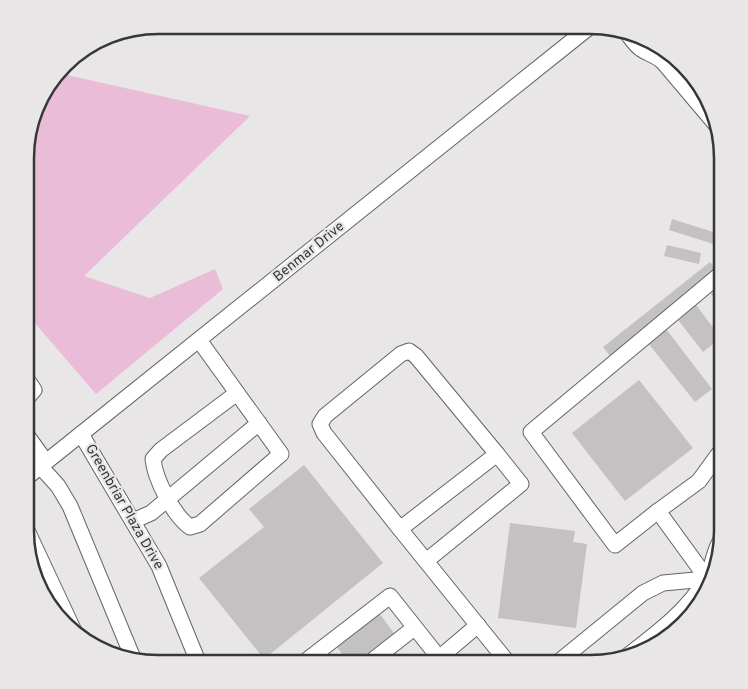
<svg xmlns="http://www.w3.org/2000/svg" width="748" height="689" viewBox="0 0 748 689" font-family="Overpass,sans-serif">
  <rect width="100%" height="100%" fill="#e9e6e8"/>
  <polygon fill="#eabcd7" points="58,73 250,116 84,276 150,298 215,269 223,289 96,394 27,314 28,132 43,92"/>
  <g fill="#c4c1c2">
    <polygon points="672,219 723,235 723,247 669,230"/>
    <polygon points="667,245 701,253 699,264 664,256"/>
    <polygon points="710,262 717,271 610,356 603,347"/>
    <polygon points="723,284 723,309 711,294"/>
    <polygon points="696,305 721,338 703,352 678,320"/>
    <polygon points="666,329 712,389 695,402 648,343"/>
    <polygon points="639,380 693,448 625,501 572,433"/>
    <polygon points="304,465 383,563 264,659 199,578 264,527 249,509"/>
    <polygon points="510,523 575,531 573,542 587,544 576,628 498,618"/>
    <polygon points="379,613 394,633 354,664 350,664 336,646"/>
  </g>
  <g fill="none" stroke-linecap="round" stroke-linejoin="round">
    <defs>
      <g id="minor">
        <path d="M627,33C631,38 635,45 641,49C648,54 656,55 663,62L718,127"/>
        <path d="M199,340L281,454L200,524L190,527C173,515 155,479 153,459L161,450L237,393"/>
        <polyline points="26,399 34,390 26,378"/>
        <polyline points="26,434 46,462"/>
        <polyline points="81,434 159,566 199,664"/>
        <polyline points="40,466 58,486 70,506 133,658"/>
        <polyline points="26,478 592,25"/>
        <polyline points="658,511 615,545 531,432 723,272"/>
        <polyline points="133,521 151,513 259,423"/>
        <polyline points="25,526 74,631"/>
        <polyline points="400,529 324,433 320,424 325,416 401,354 409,351 416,356 497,454"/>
        <polyline points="426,561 521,484 497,454 400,529 509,664"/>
        <polyline points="711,584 658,511 699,481 723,448"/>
        <path d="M625,658C654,635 687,612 706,579C713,567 713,552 721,540"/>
        <polyline points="302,664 390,596 444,664"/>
        <polyline points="368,664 414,628"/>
        <polyline points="432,664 478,625"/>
        <polyline points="556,664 643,593 663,583 706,579 713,575"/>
      </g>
    </defs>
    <use href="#minor" stroke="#666364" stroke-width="17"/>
    <use href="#minor" stroke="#fff" stroke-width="15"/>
  </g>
  <g text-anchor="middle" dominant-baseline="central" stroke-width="4.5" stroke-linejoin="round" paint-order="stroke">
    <g font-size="14" fill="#383738" stroke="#e9e6e8">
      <text transform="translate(309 252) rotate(-39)">Benmar Drive</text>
      <text transform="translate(124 507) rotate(60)">Greenbriar Plaza Drive</text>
    </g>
  </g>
  <path d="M0 0H748V689H0ZM158 34H590A124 124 0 0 1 714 158V531A124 124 0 0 1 590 655H158A124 124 0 0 1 34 531V158A124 124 0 0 1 158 34Z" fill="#e9e6e8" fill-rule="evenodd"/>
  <path fill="none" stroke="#383738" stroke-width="2.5" d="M158 34H590A124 124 0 0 1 714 158V531A124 124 0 0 1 590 655H158A124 124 0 0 1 34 531V158A124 124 0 0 1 158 34Z"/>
</svg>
